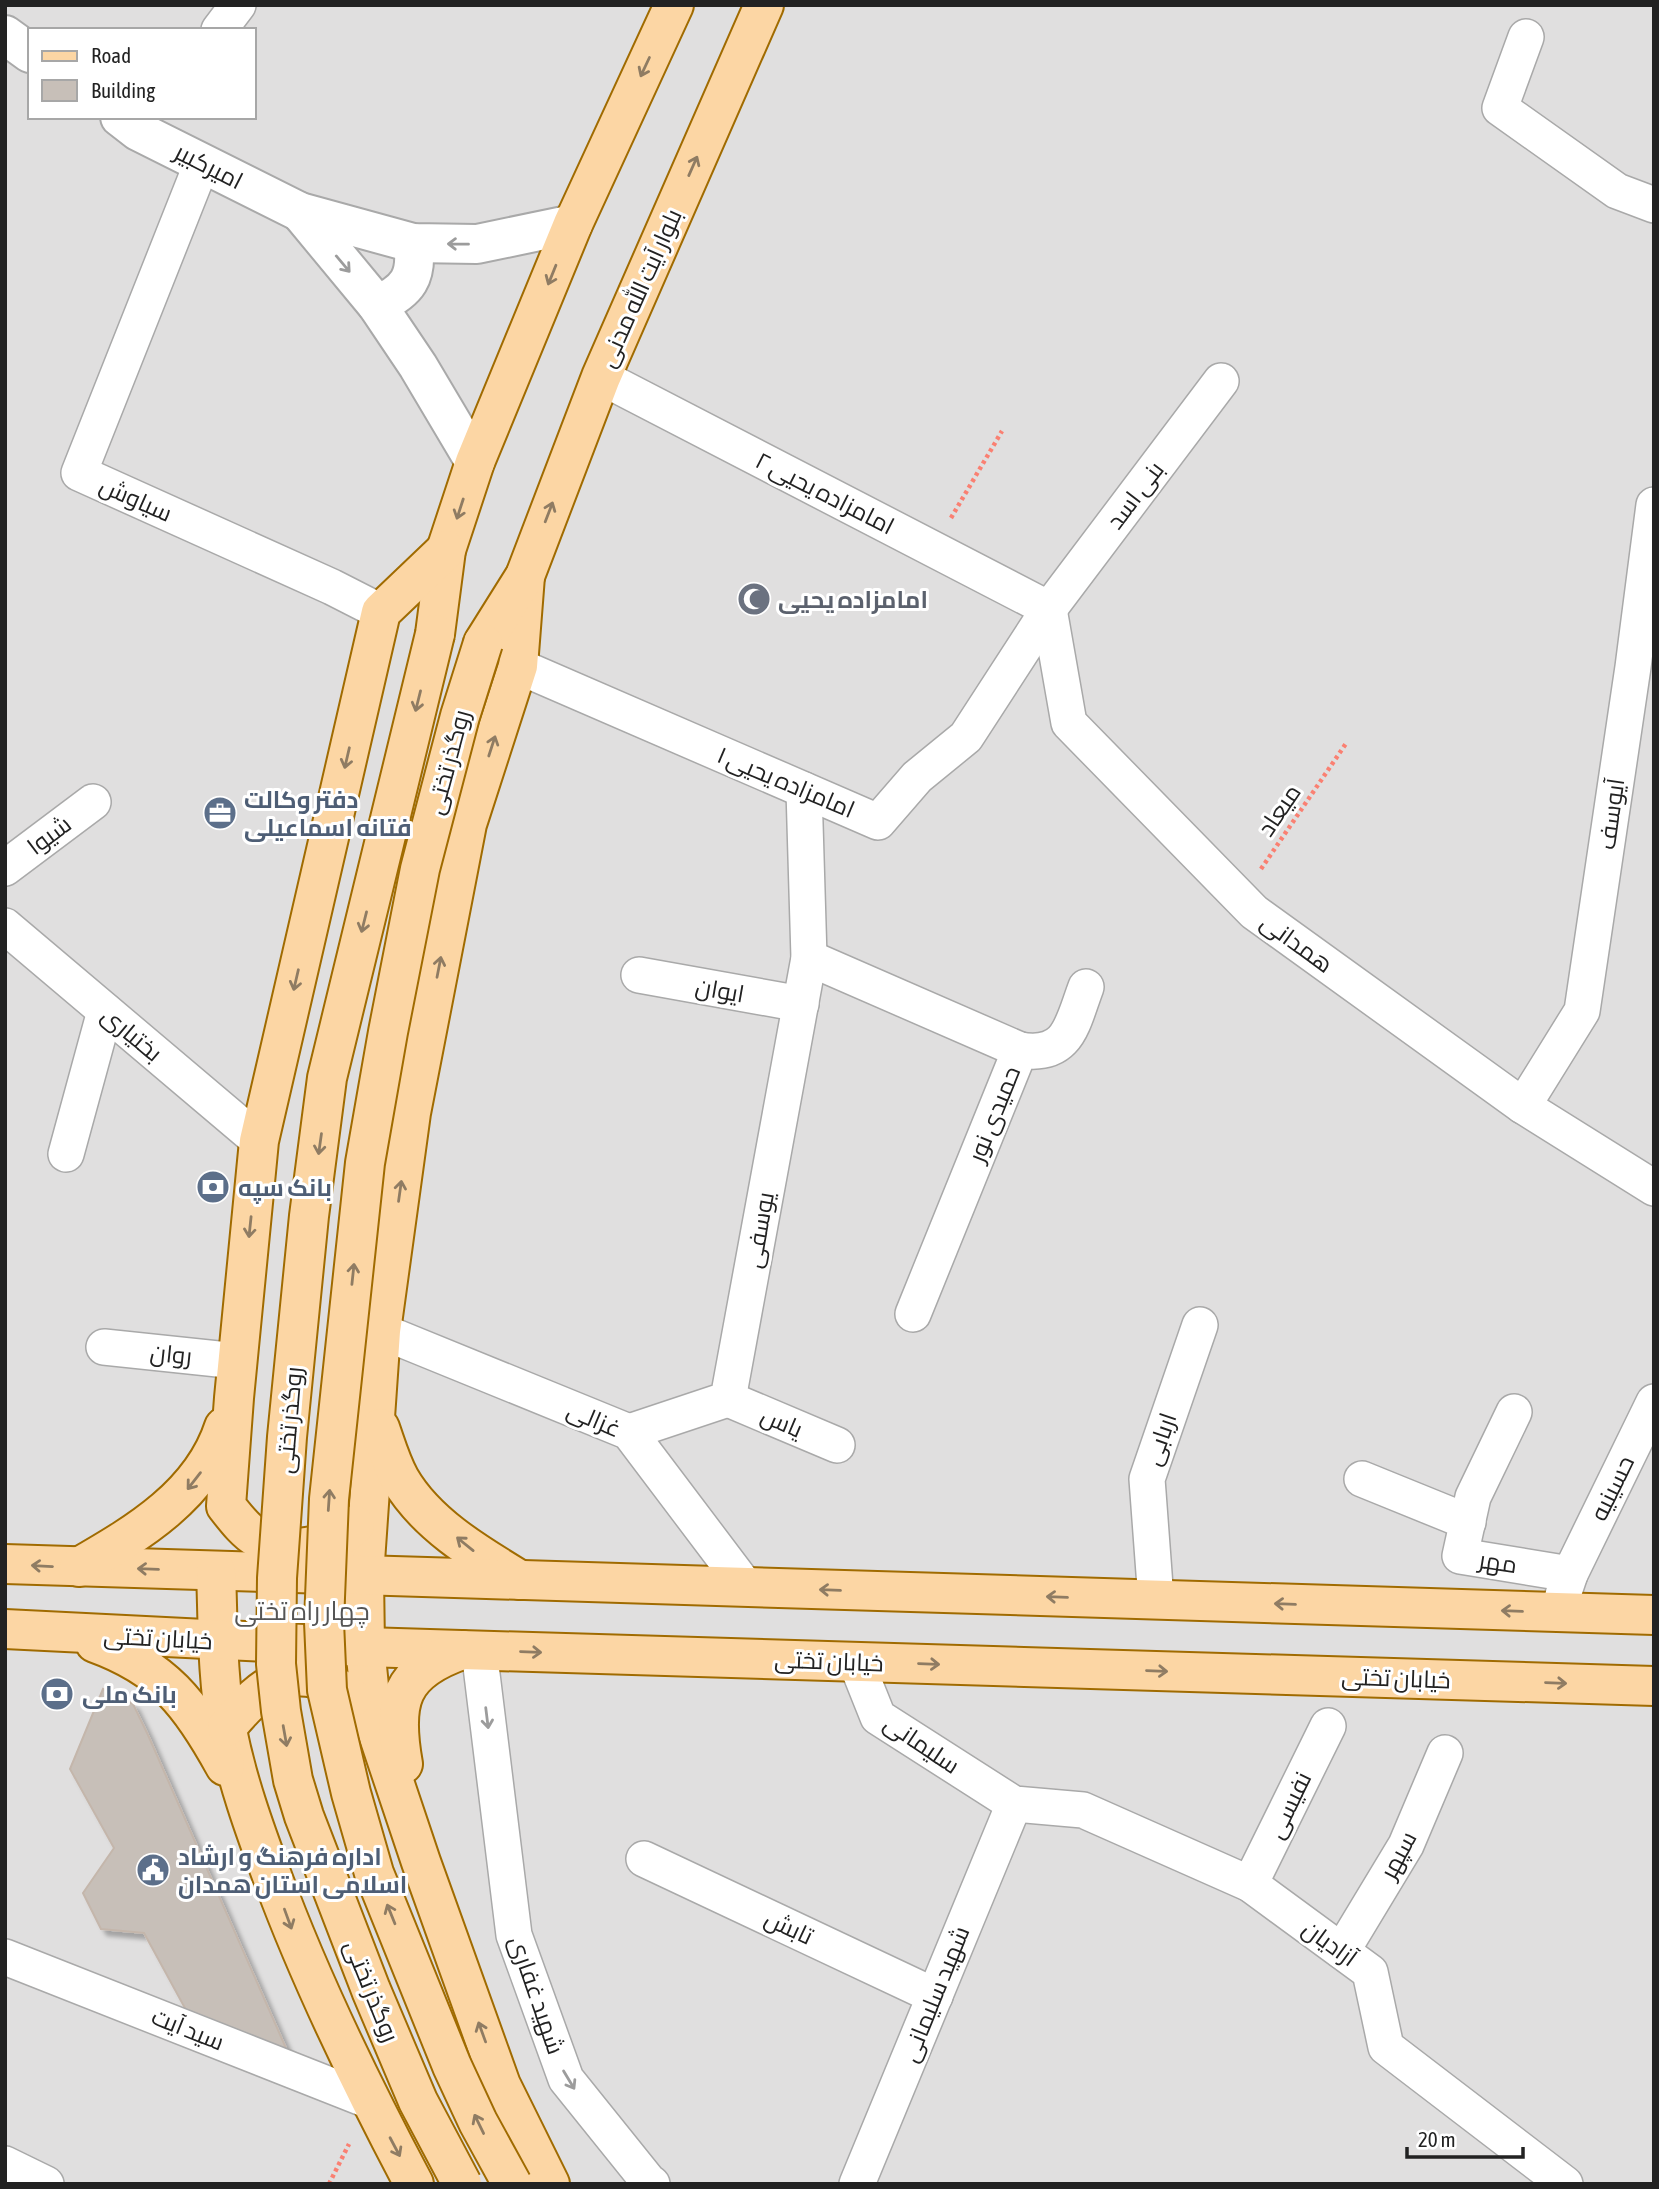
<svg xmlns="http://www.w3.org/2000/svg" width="1659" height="2189" viewBox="0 0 1659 2189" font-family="'Asap Condensed',Cairo,sans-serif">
  <defs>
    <filter id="shadow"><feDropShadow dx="6" dy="6" stdDeviation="2" flood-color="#0004"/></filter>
  </defs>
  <rect width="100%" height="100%" fill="#f2efe9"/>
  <path fill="#e0dfdf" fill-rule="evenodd" d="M5,5H1654V2184H5ZM30,30H254V117H30Z"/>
  <polygon fill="#c7bfb8" stroke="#c4b6ab" stroke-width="2" filter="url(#shadow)" points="103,1689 133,1704 148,1735 289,2055 192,2021 144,1933 101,1929 83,1893 114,1848 70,1769"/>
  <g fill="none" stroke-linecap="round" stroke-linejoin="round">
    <defs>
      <g id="minor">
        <polyline points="219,30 238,5"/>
        <polyline points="1526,37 1500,108 1617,191 1654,205"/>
        <polyline points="202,163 79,473 332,587 381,612"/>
        <polyline points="601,377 1049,609"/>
        <polyline points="1049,609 1069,723 1254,912 1523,1106 1654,1188"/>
        <polyline points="518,666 878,822 917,777 966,737 1049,609 1221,381"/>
        <polyline points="5,868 93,802"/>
        <polyline points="5,926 259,1141"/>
        <polyline points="809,958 1020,1050 913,1314"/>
        <polyline points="639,975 801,1004"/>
        <path d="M1020,1050C1069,1058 1072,1024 1086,987"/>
        <polyline points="1523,1106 1582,1011 1633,667 1654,505"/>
        <polyline points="66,1154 105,1011"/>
        <polyline points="381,1331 629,1432 746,1587"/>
        <polyline points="104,1347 237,1361"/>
        <polyline points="728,1399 837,1445"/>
        <polyline points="1514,1412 1473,1497 1460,1556 1570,1574"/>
        <polyline points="629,1432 728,1399 809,958 804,790"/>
        <polyline points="1362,1479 1468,1522"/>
        <polyline points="1563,1595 1570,1574 1654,1402"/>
        <polyline points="1156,1600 1147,1479 1200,1325"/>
        <polyline points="479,1650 514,1935 566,2079 648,2181 652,2184"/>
        <polyline points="856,1662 878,1717 1014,1804 1083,1810 1250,1884 1370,1972 1386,2047 1565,2184"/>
        <polyline points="644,1859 935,1996"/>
        <polyline points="1250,1884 1328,1726"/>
        <polyline points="1342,1951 1406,1845 1445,1753"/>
        <polyline points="5,1957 370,2101"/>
        <polyline points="5,2164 46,2184"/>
        <polyline points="857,2184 1014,1804"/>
      </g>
      <g id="tertiary">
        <polyline points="5,35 30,53"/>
        <polyline points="120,117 138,131 300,212 413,243 477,244 573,224"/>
        <polyline points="300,212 377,305 418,366 475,462"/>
        <path d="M377,305C408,291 418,277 413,243"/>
      </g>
      <g id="primary">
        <polyline points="525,576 518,666 467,824 411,1113 381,1331 364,1576 365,1647 372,1716 421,1862 501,2085 550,2184"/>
        <polyline points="435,634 446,550 475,462 573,224 674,5"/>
        <polyline points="483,643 525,576 601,377 764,5"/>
        <path d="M380,1428C386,1445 391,1463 400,1479C426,1524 477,1554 520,1580"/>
        <path d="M355,1525C331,1548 285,1556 257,1538C244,1530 235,1517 226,1506L234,1398L259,1141L381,612L446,550"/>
        <polyline points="5,1564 1654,1615"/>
        <path d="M79,1567C138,1533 202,1495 224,1427"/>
        <path d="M216,1571C218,1624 217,1678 227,1730C237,1780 254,1828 272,1876C311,1982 361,2084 414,2184"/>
        <polyline points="5,1629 365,1647 1654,1686"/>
        <path d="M95,1643C164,1668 191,1704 225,1766"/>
        <path d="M227,1727C264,1682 298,1655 352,1698"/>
        <path d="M403,1764C392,1702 399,1672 462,1650"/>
      </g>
    </defs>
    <use href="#minor" stroke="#a9a9a9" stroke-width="38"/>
    <use href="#tertiary" stroke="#a9a9a9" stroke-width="42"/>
    <use href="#primary" stroke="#a06b00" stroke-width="42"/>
    <g stroke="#fa8072" stroke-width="4.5" stroke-dasharray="3.5 3.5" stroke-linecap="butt">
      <polyline points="951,518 1002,431"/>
      <polyline points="1261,869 1347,742"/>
      <polyline points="329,2184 349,2144"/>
    </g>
    <use href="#minor" stroke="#fff" stroke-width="35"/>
    <use href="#tertiary" stroke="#fff" stroke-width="38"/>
    <use href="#primary" stroke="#fcd6a4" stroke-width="38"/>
    <defs>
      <g id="primary-bridge">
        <polyline points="435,634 327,1078 309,1216 287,1437 277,1578 276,1664 281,1711 293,1780 304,1816 371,1990 418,2101 462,2184"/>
        <polyline points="483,643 460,716 420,869 388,1032 365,1163 329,1499 324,1622 327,1690 351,1793 374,1873 452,2066 478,2122 512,2184"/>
      </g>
    </defs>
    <use href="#primary-bridge" stroke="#a06b00" stroke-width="42" stroke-linecap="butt"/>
    <use href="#primary-bridge" stroke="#fcd6a4" stroke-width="38"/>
  </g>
  <defs><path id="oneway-shaft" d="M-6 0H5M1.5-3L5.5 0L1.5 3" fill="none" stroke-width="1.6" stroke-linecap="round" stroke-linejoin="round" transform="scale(1.75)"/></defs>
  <g stroke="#8f7c63">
    <use href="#oneway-shaft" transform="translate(645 67) rotate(115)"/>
    <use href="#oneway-shaft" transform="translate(693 166) rotate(-66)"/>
    <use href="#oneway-shaft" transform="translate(552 275) rotate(112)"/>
    <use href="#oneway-shaft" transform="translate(460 509) rotate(108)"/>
    <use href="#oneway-shaft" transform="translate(549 512) rotate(-69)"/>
    <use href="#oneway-shaft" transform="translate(418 701) rotate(104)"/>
    <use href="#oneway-shaft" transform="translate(492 746) rotate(-72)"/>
    <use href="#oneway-shaft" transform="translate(347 758) rotate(103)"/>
    <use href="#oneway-shaft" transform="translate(364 922) rotate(104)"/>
    <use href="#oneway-shaft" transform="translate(439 967) rotate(-79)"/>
    <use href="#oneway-shaft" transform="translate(296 980) rotate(103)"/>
    <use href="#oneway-shaft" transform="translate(320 1144) rotate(98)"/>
    <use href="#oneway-shaft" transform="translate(400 1191) rotate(-82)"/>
    <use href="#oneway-shaft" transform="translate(250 1227) rotate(96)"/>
    <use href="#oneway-shaft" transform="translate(353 1274) rotate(-84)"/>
    <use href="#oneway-shaft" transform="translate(194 1481) rotate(128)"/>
    <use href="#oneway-shaft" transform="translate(329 1500) rotate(-86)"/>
    <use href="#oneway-shaft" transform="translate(465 1544) rotate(-141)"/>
    <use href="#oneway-shaft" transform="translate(42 1566) rotate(-177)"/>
    <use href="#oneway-shaft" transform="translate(148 1569) rotate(-178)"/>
    <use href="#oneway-shaft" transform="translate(830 1590) rotate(-178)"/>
    <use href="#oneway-shaft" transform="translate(1057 1597) rotate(-178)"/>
    <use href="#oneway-shaft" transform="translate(1285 1604) rotate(-178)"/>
    <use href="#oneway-shaft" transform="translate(1512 1611) rotate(-178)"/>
    <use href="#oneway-shaft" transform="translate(531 1652) rotate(2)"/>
    <use href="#oneway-shaft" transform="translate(929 1664) rotate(2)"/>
    <use href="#oneway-shaft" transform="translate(1157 1671) rotate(2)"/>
    <use href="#oneway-shaft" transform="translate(1556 1683) rotate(2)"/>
    <use href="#oneway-shaft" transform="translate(285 1736) rotate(80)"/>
    <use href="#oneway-shaft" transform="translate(391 1914) rotate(-112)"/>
    <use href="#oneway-shaft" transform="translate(288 1919) rotate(70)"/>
    <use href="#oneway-shaft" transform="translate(482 2032) rotate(-110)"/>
    <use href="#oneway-shaft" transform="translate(479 2124) rotate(-116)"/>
    <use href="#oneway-shaft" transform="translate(395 2147) rotate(62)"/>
  </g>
  <g stroke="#9c9c9c">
    <use href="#oneway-shaft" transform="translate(458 244) rotate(-179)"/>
    <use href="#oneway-shaft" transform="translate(343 264) rotate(50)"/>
    <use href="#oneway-shaft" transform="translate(487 1718) rotate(83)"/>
    <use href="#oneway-shaft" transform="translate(569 2080) rotate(59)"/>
  </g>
  <defs>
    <symbol id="mosque-disc" viewBox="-11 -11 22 22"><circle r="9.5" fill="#6b7280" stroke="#fff"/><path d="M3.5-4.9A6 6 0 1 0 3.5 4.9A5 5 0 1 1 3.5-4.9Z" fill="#fff"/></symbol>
    <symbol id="office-disc" viewBox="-11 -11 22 22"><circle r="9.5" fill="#5c6f8a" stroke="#fff"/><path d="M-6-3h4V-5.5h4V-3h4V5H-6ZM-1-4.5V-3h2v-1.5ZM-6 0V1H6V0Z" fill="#fff"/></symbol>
    <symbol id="bank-disc" viewBox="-11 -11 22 22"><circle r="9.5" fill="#5c6f8a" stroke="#fff"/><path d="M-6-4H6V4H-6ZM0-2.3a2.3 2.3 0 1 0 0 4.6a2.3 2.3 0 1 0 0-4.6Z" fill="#fff"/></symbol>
    <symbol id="civic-disc" viewBox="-11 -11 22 22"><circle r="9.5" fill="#5c6f8a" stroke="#fff"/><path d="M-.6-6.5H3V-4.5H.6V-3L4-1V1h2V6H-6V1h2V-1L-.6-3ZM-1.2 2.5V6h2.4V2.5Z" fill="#fff"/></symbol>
  </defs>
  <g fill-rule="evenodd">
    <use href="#mosque-disc" x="735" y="580" width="38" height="38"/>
    <use href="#office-disc" x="201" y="794" width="38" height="38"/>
    <use href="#bank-disc" x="194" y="1168" width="38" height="38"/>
    <use href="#bank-disc" x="38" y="1675" width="38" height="38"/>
    <use href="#civic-disc" x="134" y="1851" width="38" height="38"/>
  </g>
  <g text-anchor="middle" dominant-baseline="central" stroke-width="6" stroke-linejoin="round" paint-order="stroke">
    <g font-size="24" fill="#222" stroke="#fff">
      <text transform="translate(209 166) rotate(27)">امیرکبیر</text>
      <text transform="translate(640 288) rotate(-66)">بلوار آیت الله مدنی</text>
      <text transform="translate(825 493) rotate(27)">امامزاده یحیی ۲</text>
      <text transform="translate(1135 495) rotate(-53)">بنی اسد</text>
      <text transform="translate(136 499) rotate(24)">سیاوش</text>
      <text transform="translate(448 762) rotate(-75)">روگذر تختی</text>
      <text transform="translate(786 782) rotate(23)">امامزاده یحیی ۱</text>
      <text transform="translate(1279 810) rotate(-56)">میعاد</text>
      <text transform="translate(1611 814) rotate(-82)">آیوسف</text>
      <text transform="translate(49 835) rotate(-37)">شیوا</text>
      <text transform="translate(1297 943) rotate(36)">همدانی</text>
      <text transform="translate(720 990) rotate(10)">ایوان</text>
      <text transform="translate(132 1034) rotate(40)">بختیاری</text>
      <text transform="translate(994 1114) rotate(-68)">حمیدی نور</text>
      <text transform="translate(759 1230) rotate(-80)">یوسفی</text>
      <text transform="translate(171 1354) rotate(6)">روان</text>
      <text transform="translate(594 1419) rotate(23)">غزالی</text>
      <text transform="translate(289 1420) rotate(-85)">روگذر تختی</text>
      <text transform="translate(782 1422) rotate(23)">یاس</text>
      <text transform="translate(1160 1439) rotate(-71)">اربابی</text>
      <text transform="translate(1612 1488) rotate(-64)">حسینیه</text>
      <text transform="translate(1498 1562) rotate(9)">مهر</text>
      <text transform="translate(158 1638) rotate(3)">خیابان تختی</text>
      <text transform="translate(829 1661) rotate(2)">خیابان تختی</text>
      <text transform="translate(1396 1678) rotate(2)">خیابان تختی</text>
      <text transform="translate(922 1744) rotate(34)">سلیمانی</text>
      <text transform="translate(1289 1805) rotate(-64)">نفیسی</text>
      <text transform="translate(1398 1855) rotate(-62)">سپهر</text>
      <text transform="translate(789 1927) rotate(25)">تابش</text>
      <text transform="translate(1330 1943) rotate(36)">آزادیان</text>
      <text transform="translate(372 1991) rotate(68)">روگذر تختی</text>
      <text transform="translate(935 1994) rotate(-68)">شهید سلیمانی</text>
      <text transform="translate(537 1995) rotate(71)">شهید غفاری</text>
      <text transform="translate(188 2029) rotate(22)">سید آیت</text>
    </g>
    <g font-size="24" font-weight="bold" fill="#5b616d" stroke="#fff" text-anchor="start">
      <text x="778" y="599">امامزاده یحیی</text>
    </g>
    <g font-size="24" font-weight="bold" fill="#4e5e75" stroke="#fff" text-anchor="start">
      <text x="244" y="799">دفتر وکالت<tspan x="244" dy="28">فتانه اسماعیلی</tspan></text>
      <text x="238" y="1187">بانک سپه</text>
      <text x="82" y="1694">بانک ملی</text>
      <text x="178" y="1856">اداره فرهنگ و ارشاد<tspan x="178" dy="28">اسلامی استان همدان</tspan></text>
    </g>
    <g font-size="26" fill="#555" stroke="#fff">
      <text x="302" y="1611">چهار راه تختی</text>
    </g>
  </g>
  <rect width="1659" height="2189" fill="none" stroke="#222222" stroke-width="14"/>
  <rect x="28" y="28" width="228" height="91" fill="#ffffff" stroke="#a7a7a7" stroke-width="2"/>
  <rect x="42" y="51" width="35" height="10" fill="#fcd6a4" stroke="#a7a7a7" stroke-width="2"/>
  <text x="91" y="63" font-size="21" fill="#222222">Road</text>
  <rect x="42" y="80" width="35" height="21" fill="#c7bfb8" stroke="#a7a7a7" stroke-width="2"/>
  <text x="91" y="98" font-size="21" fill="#222222">Building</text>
  <path d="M1407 2147v10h116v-10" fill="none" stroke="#222222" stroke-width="3.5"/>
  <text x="1418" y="2147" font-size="21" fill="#222222" stroke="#ffffff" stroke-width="5" paint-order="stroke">20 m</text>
</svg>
